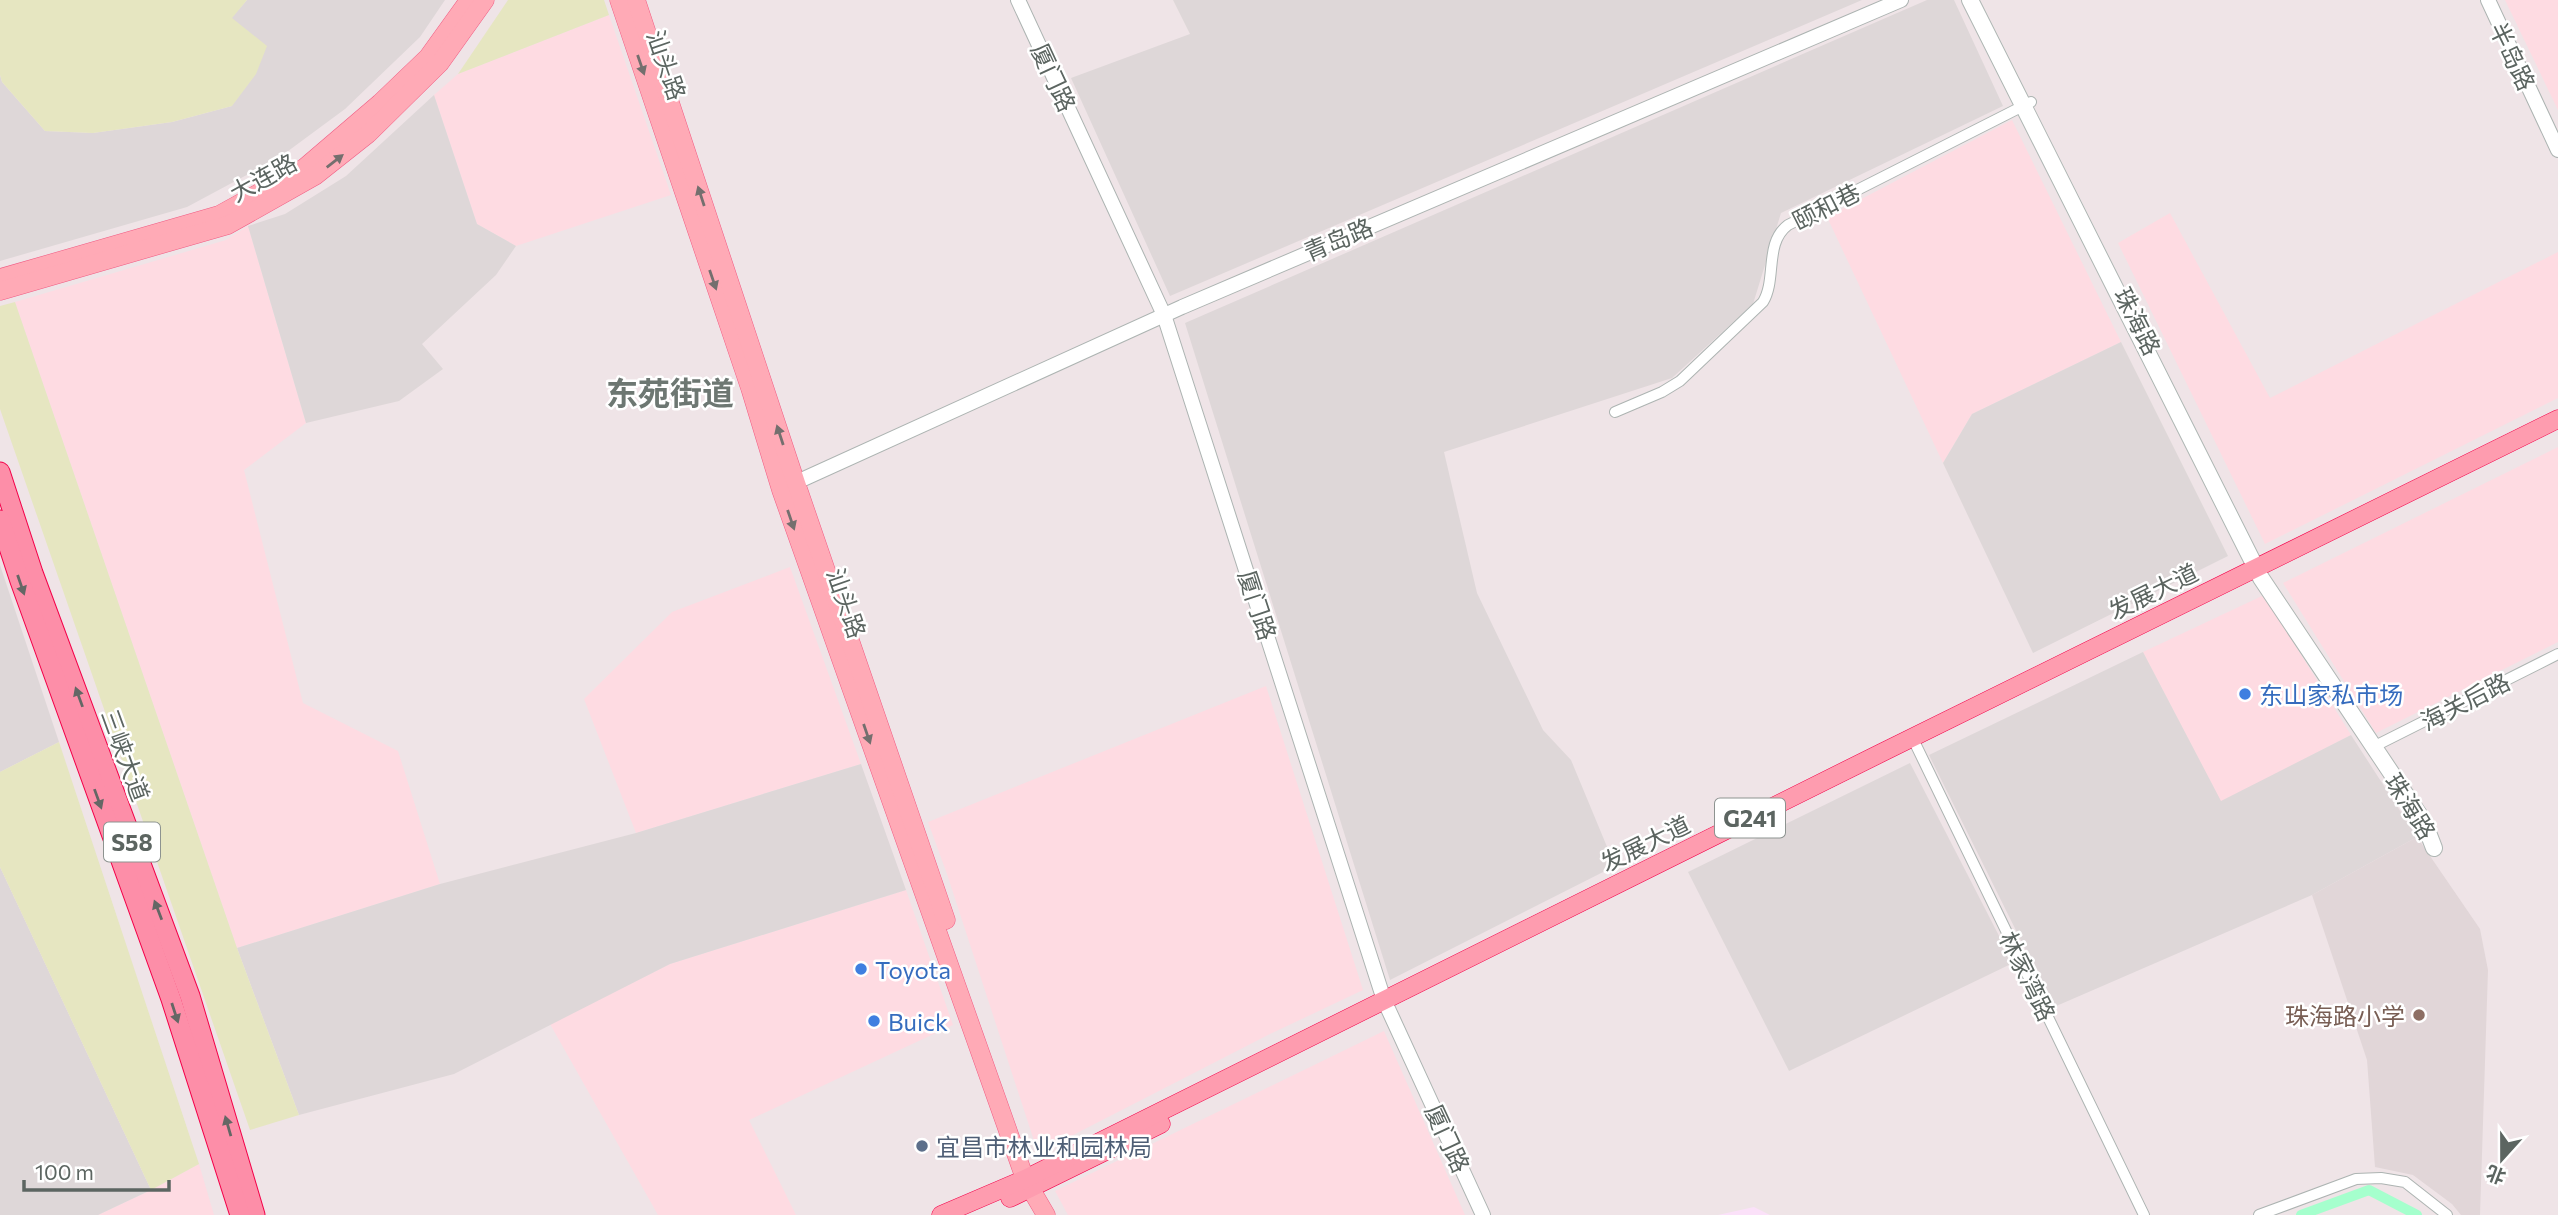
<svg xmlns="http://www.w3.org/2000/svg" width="2558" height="1215" viewBox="0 0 2558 1215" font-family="Commissioner,'Noto Sans SC',sans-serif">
  <rect width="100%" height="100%" fill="#efe4e7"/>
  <g fill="#fedbe2">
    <polygon points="2505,0 2558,0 2558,110"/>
    <polygon points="609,15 671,195 516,246 477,224 434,95 458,74"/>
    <polygon points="2012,120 2121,342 1972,414 1943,463 1827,217"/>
    <polygon points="2170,213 2270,398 2558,252 2558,398 2265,544 2118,243"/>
    <polygon points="248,226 306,423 244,470 303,703 398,751 440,884 237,948 15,302 226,240"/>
    <polygon points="2558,447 2558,642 2376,733 2283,583"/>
    <polygon points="790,567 861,764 636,833 584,699 672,612"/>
    <polygon points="2264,595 2351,735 2221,802 2143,652"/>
    <polygon points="1266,686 1363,990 1268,1035 1038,1153 947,874 928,822"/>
    <polygon points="906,890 953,1025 749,1120 796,1215 658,1215 550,1024 670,964"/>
    <polygon points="1384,1031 1465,1215 1068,1215 1055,1191"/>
    <polygon points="199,1164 214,1215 98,1215 151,1190"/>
  </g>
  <g fill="#ded7d8">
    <polygon points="247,0 445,0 420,37 345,109 280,157 187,207 0,261 0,75 2,82 45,131 93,133 172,122 232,106 231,18"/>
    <polygon points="1173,0 1862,0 1170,296 1071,78 1190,34"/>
    <polygon points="1927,0 1954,0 2003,106 1781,213 1753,304 1672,378 1444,452 1477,593 1543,730 1571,760 1615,866 1390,980 1185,323"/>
    <polygon points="434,95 477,224 516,246 496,275 422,344 443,369 399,401 306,423 248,226 285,214 346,176"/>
    <polygon points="2121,342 2228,556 2033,653 1943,463 1972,414"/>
    <polygon points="0,565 59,742 0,772"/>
    <polygon points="2143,652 2221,801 2351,735 2417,837 2312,895 2054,1007 1929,755"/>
    <polygon points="1910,763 2013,963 1789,1071 1688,872"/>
    <polygon points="861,764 906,890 670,964 454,1074 299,1115 237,948 440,884 636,833"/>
    <polygon points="0,867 151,1190 98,1215 0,1215"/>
  </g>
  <polygon fill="#e1d6d8" points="2417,837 2480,929 2488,970 2480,1215 2461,1215 2452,1204 2413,1175 2375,1167 2367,1060 2312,895"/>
  <polygon fill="#fbe1f9" points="1754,1207 1770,1215 1718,1215"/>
  <g fill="#e6e6c1">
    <polygon points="0,0 247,0 232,18 267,46 256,74 232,106 172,122 93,133 45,131 2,82 0,75"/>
    <polygon points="508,0 604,0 609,15 458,74"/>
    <polygon points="15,302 237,948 299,1115 250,1130 0,409 0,306"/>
    <polygon points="59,742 199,1164 151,1190 0,867 0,772"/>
  </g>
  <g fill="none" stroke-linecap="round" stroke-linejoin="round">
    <polyline stroke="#a5ffcd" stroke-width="10" points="2301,1215 2369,1190 2417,1215"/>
    <defs>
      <g id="minor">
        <path d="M1615,412L1662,392L1680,381L1763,302C1777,279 1764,243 1788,225L2031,102"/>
        <polyline points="1912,737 2144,1215"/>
        <polyline points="2373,747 2558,654"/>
        <polyline points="2259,1215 2356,1179 2381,1178 2405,1182 2447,1215"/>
      </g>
      <g id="tertiary">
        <polyline points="1018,0 1164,315 1384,1000 1483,1215"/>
        <polyline points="2488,0 2558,150"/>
        <polyline points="788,486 1182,307 1901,0"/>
      </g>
      <polyline id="secondary" points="1970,0 2261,578 2424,822 2434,848"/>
      <g id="primary">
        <polyline points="619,0 750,388 781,490 1025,1179 1046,1215"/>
        <polyline points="636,0 796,483 946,920"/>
        <polyline points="0,278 219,215 304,168 380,103 428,57 469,0"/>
        <polyline points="0,291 228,225 315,176 368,134 440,63 485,0"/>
      </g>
      <g id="trunk">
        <polyline points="1010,1198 1161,1124"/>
        <polyline points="941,1215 1025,1179 1881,753 2558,419"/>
      </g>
      <g id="motorway">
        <polyline points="0,472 33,573 190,996 255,1215"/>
        <polyline points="0,520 20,581 171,999 240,1215"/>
      </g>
    </defs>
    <use href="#minor" stroke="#adb4b2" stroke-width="12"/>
    <use href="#tertiary" stroke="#adb4b2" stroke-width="16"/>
    <use href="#secondary" stroke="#afb7b4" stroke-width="18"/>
    <use href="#primary" stroke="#f15b83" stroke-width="19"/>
    <use href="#trunk" stroke="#f30149" stroke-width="19"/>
    <use href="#motorway" stroke="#f30149" stroke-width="21"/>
    <use href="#minor" stroke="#fff" stroke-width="10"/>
    <use href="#tertiary" stroke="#fff" stroke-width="14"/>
    <use href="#secondary" stroke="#fff" stroke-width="16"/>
    <use href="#primary" stroke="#ffaab6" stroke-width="18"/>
    <use href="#trunk" stroke="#fe9caf" stroke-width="18"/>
    <use href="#motorway" stroke="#fd8ea8" stroke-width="19"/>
  </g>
  <defs><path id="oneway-solid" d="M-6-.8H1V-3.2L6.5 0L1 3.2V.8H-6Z" transform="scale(1.75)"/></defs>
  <g fill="#746f6e">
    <use href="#oneway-solid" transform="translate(641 65) rotate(71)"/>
    <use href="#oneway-solid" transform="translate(335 161) rotate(-38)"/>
    <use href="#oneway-solid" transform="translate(701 196) rotate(-108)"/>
    <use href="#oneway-solid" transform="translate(713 280) rotate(71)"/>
    <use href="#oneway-solid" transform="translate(780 435) rotate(-108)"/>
    <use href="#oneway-solid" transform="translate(791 520) rotate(71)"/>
    <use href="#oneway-solid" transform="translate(867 734) rotate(71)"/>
  </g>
  <g fill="#646765">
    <use href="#oneway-solid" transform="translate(21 585) rotate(71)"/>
    <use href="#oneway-solid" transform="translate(79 697) rotate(-110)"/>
    <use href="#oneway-solid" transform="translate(98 799) rotate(70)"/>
    <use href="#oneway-solid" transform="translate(158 910) rotate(-111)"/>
    <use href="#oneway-solid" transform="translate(175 1013) rotate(72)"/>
    <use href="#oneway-solid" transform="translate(228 1126) rotate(-106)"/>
  </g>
  <g fill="#3f7fe0" stroke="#fff" stroke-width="2.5">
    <circle cx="2245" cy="694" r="7"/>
    <circle cx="861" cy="969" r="7"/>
    <circle cx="874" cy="1021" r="7"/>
  </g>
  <circle fill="#8d6e63" stroke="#fff" stroke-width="2.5" cx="2419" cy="1015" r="7"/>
  <circle fill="#5c6f8a" stroke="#fff" stroke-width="2.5" cx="922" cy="1146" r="7"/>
  <g text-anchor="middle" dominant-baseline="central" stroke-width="5" stroke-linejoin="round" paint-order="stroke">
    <g fill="#fff" stroke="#8d9390" stroke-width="2">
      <rect x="1715" y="798.5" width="70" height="39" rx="5"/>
      <rect x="104" y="822.5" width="56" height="39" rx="5"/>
    </g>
    <g font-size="23" font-weight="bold" fill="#5c6561">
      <text x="1750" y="818">G241</text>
      <text x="132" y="842">S58</text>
    </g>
    <g font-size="24" fill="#5c6561" stroke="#fff">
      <text transform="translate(2513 56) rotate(64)">半岛路</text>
      <text transform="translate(667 65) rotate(71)">汕头路</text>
      <text transform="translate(1054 77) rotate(65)">厦门路</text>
      <text transform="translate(263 177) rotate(-29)">大连路</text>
      <text transform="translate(1826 206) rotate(-27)">颐和巷</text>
      <text transform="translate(1338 239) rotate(-23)">青岛路</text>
      <text transform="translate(2138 321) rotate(63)">珠海路</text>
      <text transform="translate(2153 591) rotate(-26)">发展大道</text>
      <text transform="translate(847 603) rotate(71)">汕头路</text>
      <text transform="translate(1258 605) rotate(72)">厦门路</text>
      <text transform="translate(2465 701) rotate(-27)">海关后路</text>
      <text transform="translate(126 755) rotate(70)">三峡大道</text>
      <text transform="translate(2411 806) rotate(58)">珠海路</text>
      <text transform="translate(1645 843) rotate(-26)">发展大道</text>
      <text transform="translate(2028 976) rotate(64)">林家湾路</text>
      <text transform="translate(1448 1138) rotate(65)">厦门路</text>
    </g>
    <g font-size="24" fill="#366cbe" stroke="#fff" text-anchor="start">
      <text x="2259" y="694">东山家私市场</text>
      <text x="875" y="969">Toyota</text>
      <text x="888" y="1021">Buick</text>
    </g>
    <g font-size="24" fill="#785e54" stroke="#fff" text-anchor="end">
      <text x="2405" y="1015">珠海路小学</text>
    </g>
    <g font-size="24" fill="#4e5e75" stroke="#fff" text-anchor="start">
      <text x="936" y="1146">宜昌市林业和园林局</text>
    </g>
    <g font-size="32" font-weight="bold" fill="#6d7772" stroke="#fff">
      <text x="670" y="392">东苑街道</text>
    </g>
  </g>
  <g transform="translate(2502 1159) rotate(201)" stroke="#ffffff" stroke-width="5" paint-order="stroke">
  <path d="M0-5L12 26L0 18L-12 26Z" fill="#5c6561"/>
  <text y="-10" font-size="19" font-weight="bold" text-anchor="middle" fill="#5c6561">北</text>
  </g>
  <path d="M24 1180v10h145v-10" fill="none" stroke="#5c6561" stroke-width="3.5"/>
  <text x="35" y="1180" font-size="21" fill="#5c6561" stroke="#ffffff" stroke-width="5" paint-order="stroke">100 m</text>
</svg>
